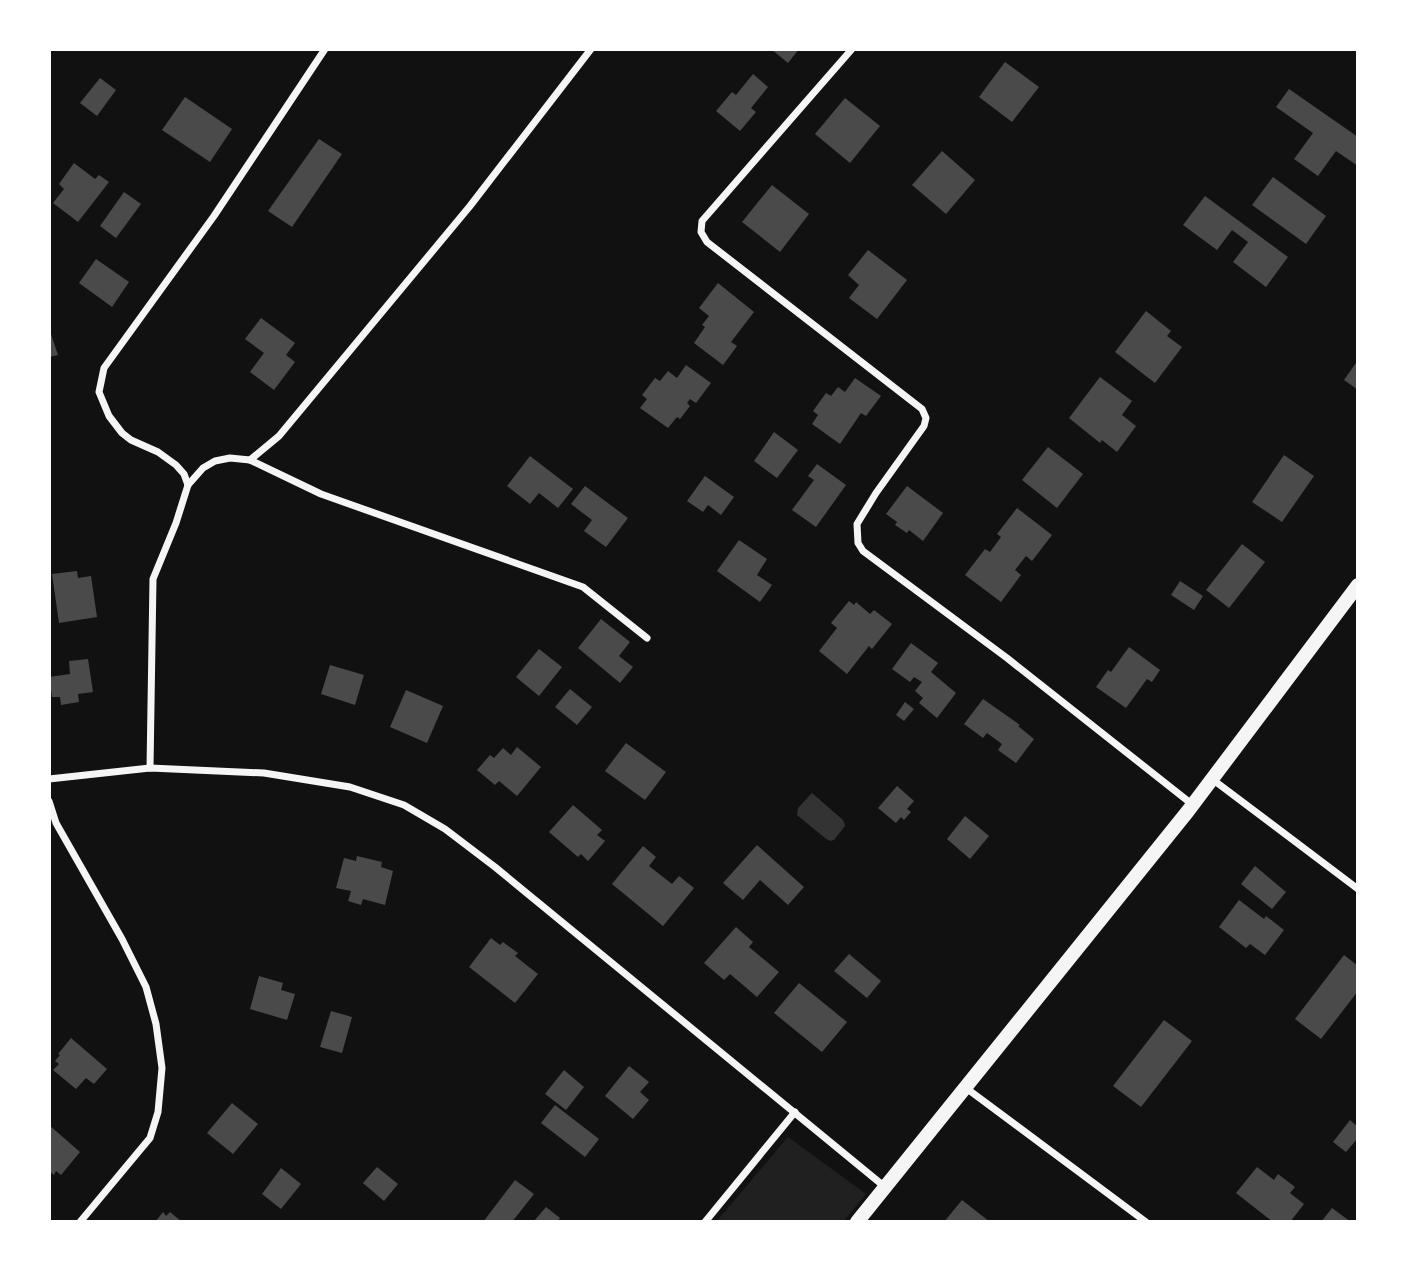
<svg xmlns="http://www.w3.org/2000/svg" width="1407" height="1271" viewBox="0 0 1407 1271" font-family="'Fira Sans Condensed',sans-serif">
  <rect width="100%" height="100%" fill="#111"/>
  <polygon fill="#202020" points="788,1137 866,1194 843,1222 716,1222"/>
  <polygon fill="#333" points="812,793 843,820 845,826 834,840 830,841 825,838 797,815 798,808"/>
  <g fill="#4a4a4a">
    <polygon points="771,49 799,49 788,63"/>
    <polygon points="1005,62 1039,87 1012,122 979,97"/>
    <polygon points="753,74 768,87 751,108 756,112 740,131 716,111 732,92 736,95"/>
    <polygon points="100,78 116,90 97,116 80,103"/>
    <polygon points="1289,89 1358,137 1358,166 1336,151 1318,176 1294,159 1313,133 1276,107"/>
    <polygon points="185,97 232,129 210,162 162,130"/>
    <polygon points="845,98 880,126 850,163 815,134"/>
    <polygon points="319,139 342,154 292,227 268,211"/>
    <polygon points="942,151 975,180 946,214 912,185"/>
    <polygon points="74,163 95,179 99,175 109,182 78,222 53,203 64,189 59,184"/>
    <polygon points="1273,177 1326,216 1306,244 1252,205"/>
    <polygon points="772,185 809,214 780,252 742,222"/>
    <polygon points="124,192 141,204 116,238 100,226"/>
    <polygon points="1205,196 1288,257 1266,287 1233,262 1248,242 1232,230 1217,250 1183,225"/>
    <polygon points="868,250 907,280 877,319 849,298 859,285 848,275"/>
    <polygon points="96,259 129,282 112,307 79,283"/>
    <polygon points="718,283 754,312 731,342 737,346 723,365 694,343 705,327 702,325 709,316 699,308"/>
    <polygon points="1146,311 1171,331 1167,336 1182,347 1155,383 1115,352"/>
    <polygon points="261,318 295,343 286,355 295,362 274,390 250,372 264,353 245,339"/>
    <polygon points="49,328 58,355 49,357"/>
    <polygon points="1358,360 1358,390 1344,380"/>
    <polygon points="686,365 711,383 696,403 690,399 687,403 690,406 680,419 677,417 668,428 640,408 647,399 642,395 655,378 660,381 668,371 677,378"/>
    <polygon points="1100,377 1132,401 1122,415 1136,426 1117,452 1102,440 1100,443 1069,418"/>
    <polygon points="855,378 881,396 866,416 861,413 840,444 812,424 818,415 813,411 826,393 831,396 838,387 845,392"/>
    <polygon points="774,432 798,450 777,478 754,461"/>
    <polygon points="1048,447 1083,474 1057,508 1022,480"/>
    <polygon points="1284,455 1314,476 1282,522 1252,502"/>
    <polygon points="530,456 573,489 558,508 539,493 530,504 507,486"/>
    <polygon points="817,464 846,485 816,527 792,510 814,480 808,476"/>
    <polygon points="705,476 734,497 721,515 708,505 703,512 687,501"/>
    <polygon points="585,486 628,518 606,547 584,531 592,520 571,504"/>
    <polygon points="907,486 943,513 923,541 909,530 907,533 895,525 897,522 886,514"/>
    <polygon points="1017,508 1052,535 1032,561 1026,556 1015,570 1021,575 1001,602 965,575 985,549 990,552 1001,537 997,534"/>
    <polygon points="739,540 767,559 757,575 772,585 760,602 717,571"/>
    <polygon points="1242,544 1265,562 1229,608 1206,590"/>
    <polygon points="77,571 78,578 91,576 97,617 59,623 52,574"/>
    <polygon points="1180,581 1203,596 1194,610 1171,595"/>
    <polygon points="849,601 854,605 856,602 870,614 874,610 892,624 872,649 869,646 847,674 819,651 837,628 831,623"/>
    <polygon points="601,619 630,642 619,656 633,667 620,683 578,648"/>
    <polygon points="911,643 938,663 931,672 956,693 937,718 919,703 923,698 915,691 922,682 914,677 910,682 892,669"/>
    <polygon points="1129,647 1160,670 1152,682 1147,679 1126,708 1096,687 1108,670 1111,672"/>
    <polygon points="539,649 562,667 539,696 516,677"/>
    <polygon points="88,659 93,692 78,694 79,702 61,705 60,697 52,697 49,677 70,674 69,661"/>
    <polygon points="330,665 364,675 355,705 321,694"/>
    <polygon points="570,689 592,707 577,725 555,707"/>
    <polygon points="406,690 443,706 427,743 390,727"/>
    <polygon points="983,699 1020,725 1018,726 1034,739 1016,763 998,750 1002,744 987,733 983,738 964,724"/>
    <polygon points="905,702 914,709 904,721 896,715"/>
    <polygon points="626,743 666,772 645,800 605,771"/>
    <polygon points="517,747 541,767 517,796 499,781 495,785 477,770 490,755 494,758 503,748 511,755"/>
    <polygon points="897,786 914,801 907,809 911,812 904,820 901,817 896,823 878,808"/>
    <polygon points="573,805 602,830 597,835 605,841 588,861 581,854 578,857 549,832"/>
    <polygon points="965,816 989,836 970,859 947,839"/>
    <polygon points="757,845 804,887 788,905 760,880 743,900 723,883"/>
    <polygon points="643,846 656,857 649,866 672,884 679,876 694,888 663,926 612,884"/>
    <polygon points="357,856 382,862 381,867 393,871 385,905 363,899 361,905 348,901 351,891 336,888 344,858 356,861"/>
    <polygon points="1255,866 1286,892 1272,909 1241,884"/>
    <polygon points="1239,900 1264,919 1266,916 1284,930 1265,955 1250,944 1246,948 1219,927"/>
    <polygon points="736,927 753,942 749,947 779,972 757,997 730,974 724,980 704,963"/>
    <polygon points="491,938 500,945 503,942 518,953 515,956 538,974 515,1003 469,967"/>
    <polygon points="849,954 881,981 867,998 834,971"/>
    <polygon points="1344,955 1358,966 1358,991 1321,1039 1295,1019"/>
    <polygon points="259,976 283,983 281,990 295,994 287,1020 250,1009"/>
    <polygon points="799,983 847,1022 822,1052 774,1013"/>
    <polygon points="331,1011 352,1017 342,1053 320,1047"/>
    <polygon points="1164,1020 1192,1041 1141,1107 1113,1086"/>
    <polygon points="71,1038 107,1069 94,1084 86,1078 76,1089 53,1070 59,1064 55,1061 60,1055 58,1054"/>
    <polygon points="629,1066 649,1082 640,1092 649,1100 633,1119 605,1096"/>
    <polygon points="564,1070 584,1087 566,1110 545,1094"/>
    <polygon points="232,1103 258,1124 233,1154 207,1133"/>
    <polygon points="555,1105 599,1139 585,1157 541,1123"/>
    <polygon points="1350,1120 1358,1127 1358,1138 1346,1152 1333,1142"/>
    <polygon points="49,1125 80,1152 61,1175 56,1171 54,1175 49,1171"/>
    <polygon points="377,1167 398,1184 384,1201 363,1183"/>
    <polygon points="1257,1167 1274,1180 1278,1174 1295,1187 1290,1193 1304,1204 1290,1222 1273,1222 1236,1193"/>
    <polygon points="281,1168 301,1184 281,1209 262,1194"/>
    <polygon points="515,1180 534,1194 512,1222 483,1222"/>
    <polygon points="962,1200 990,1222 944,1222"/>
    <polygon points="546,1207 560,1218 557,1222 534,1221"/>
    <polygon points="1332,1208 1351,1222 1321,1222"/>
    <polygon points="163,1212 166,1216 170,1212 182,1222 155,1222"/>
  </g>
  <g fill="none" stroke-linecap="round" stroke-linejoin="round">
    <g stroke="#f5f5f5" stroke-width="7">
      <polyline points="852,49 702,221 701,232 707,242 922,409 926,418 924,426 876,493 857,524 858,543 863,551 1007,658 1193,805"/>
      <polyline points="250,460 279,436 470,206 591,49"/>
      <polyline points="188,485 203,468 215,461 230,458 250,460 321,494 583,587 647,638"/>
      <polyline points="150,768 153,579 176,523 188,485 184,474 176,465 158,452 131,440 122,433 109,416 99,392 104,368 214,216 325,49"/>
      <polyline points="49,779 150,768 264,773 350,787 404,805 445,829 495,867 885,1187"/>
      <polyline points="1212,779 1358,889"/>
      <polyline points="49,801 56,823 122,939 146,987 156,1024 162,1068 158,1112 150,1138 80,1222"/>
      <polyline points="966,1088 1146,1222"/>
      <polyline points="705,1222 795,1112"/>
    </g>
    <polyline stroke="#f5f5f5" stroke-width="14" points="857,1222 1188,811 1358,585"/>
  </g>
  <rect width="1407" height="1271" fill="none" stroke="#ffffff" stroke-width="102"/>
</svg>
